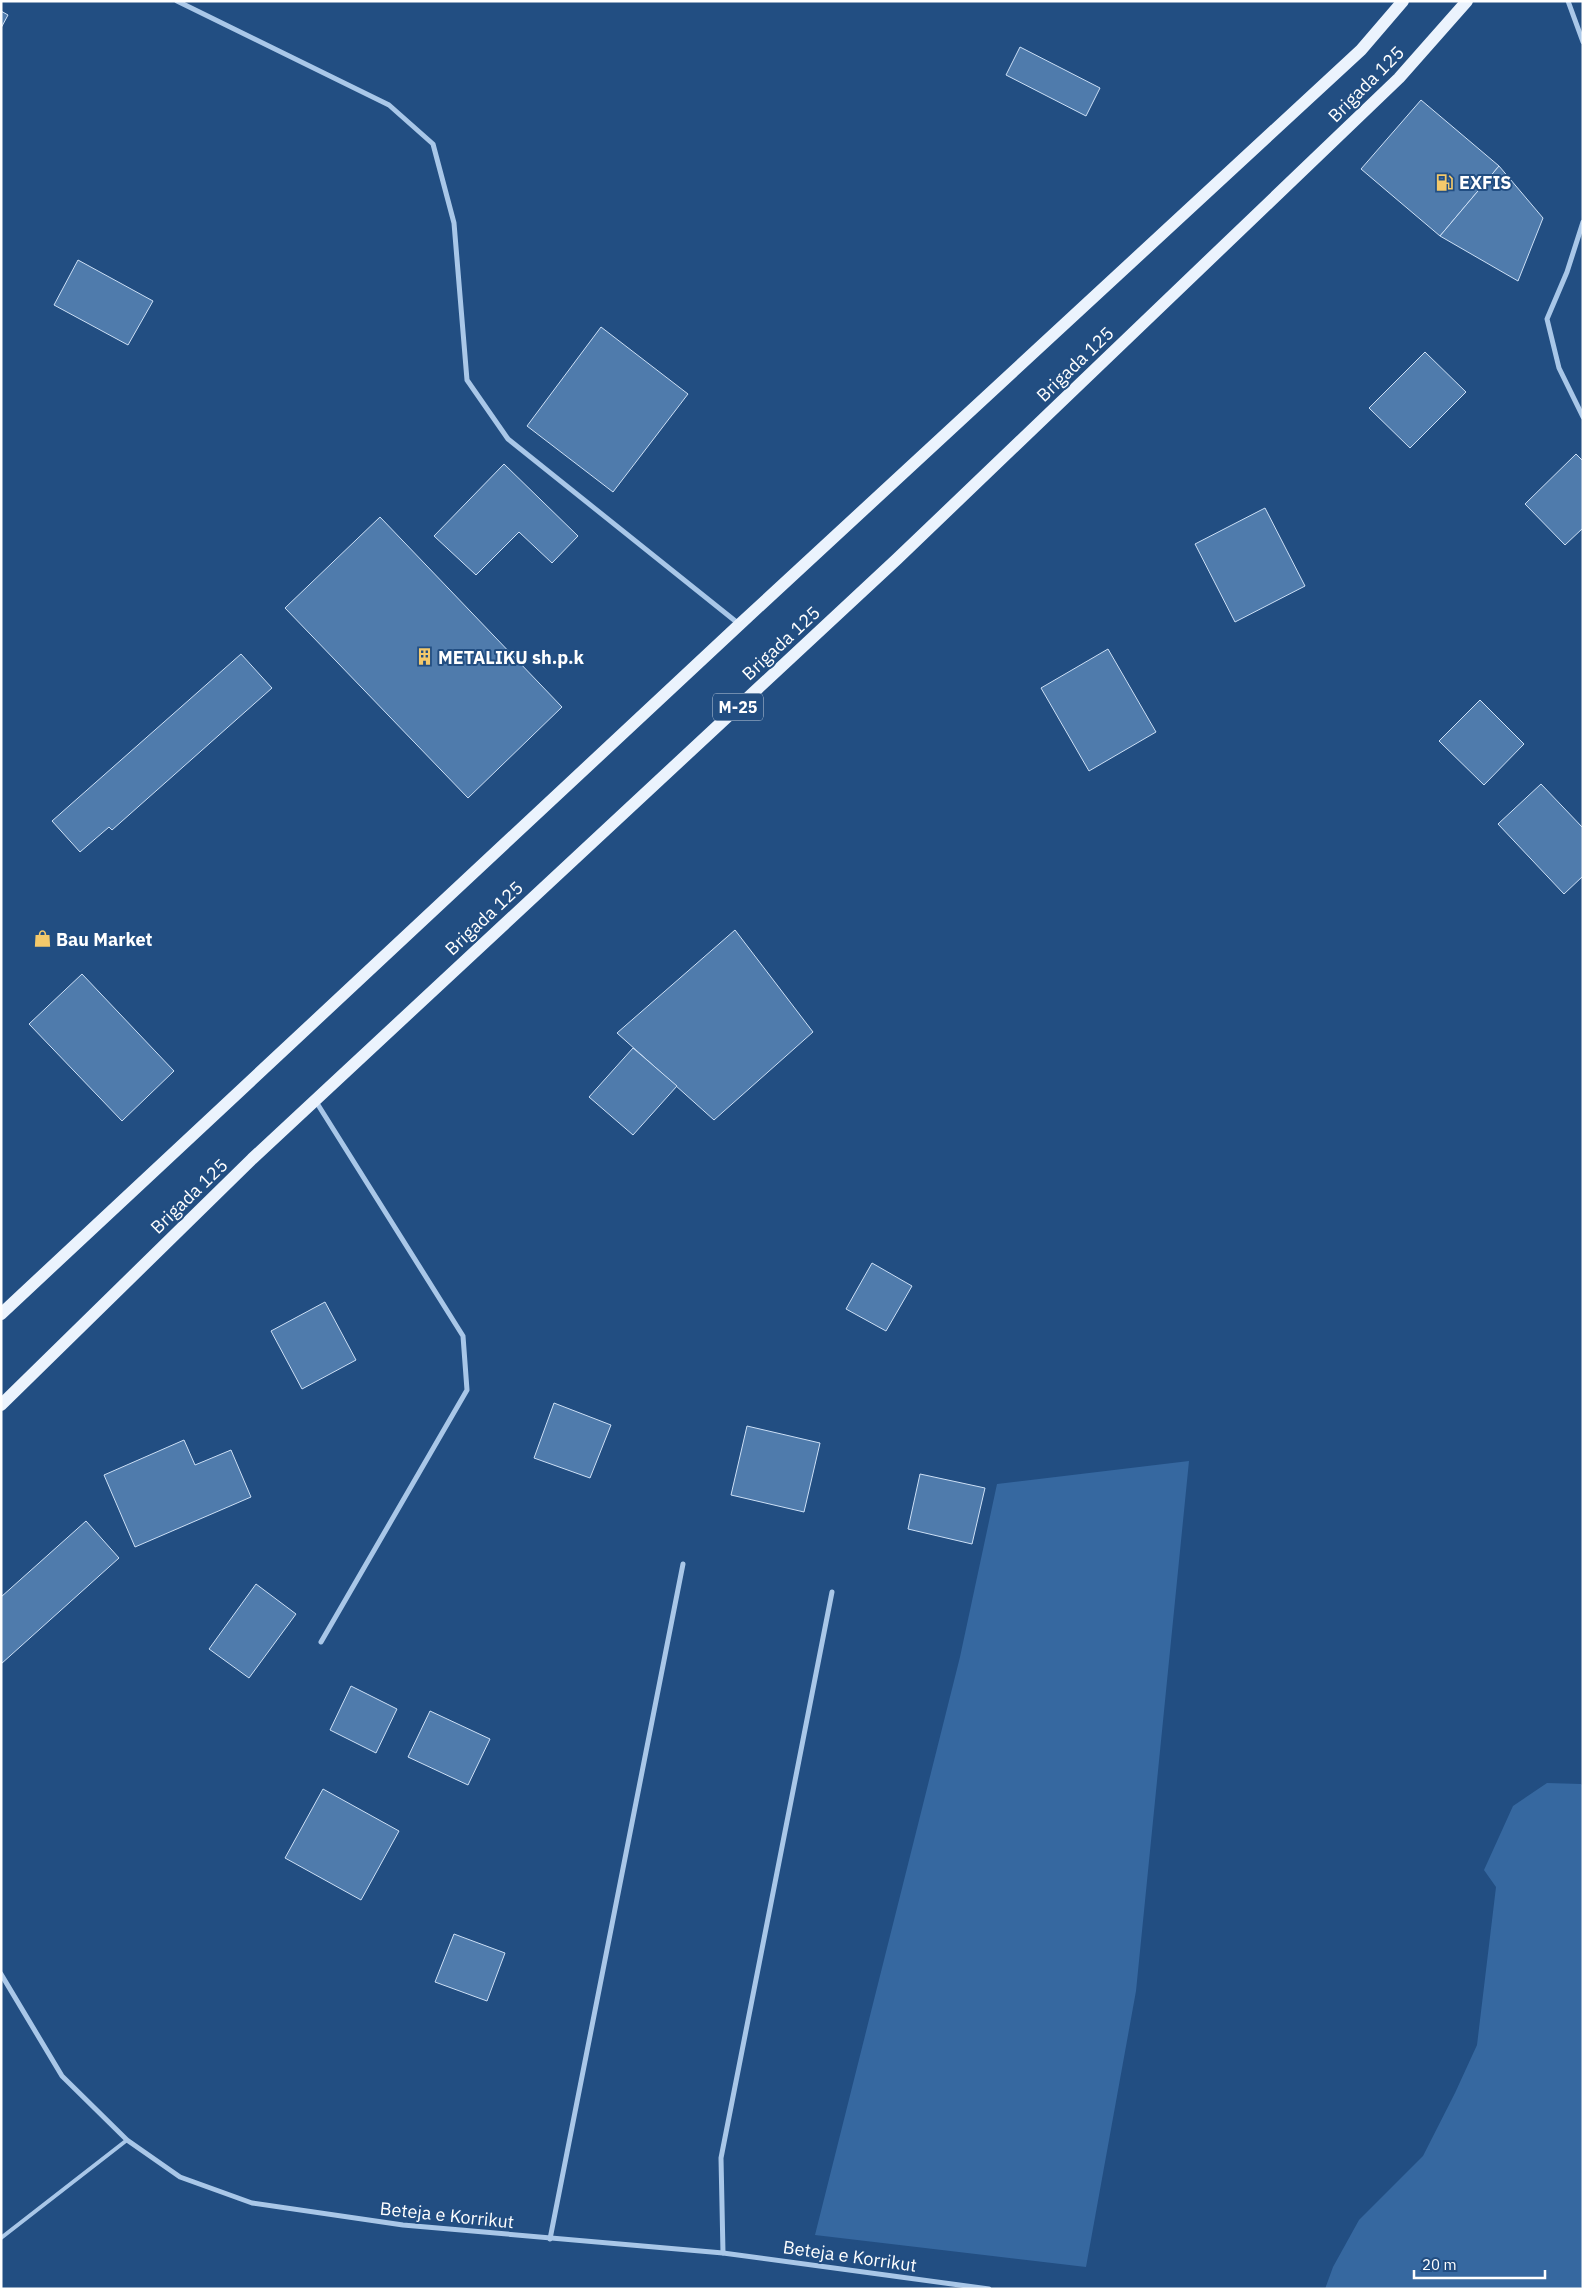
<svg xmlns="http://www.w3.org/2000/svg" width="1584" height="2290" viewBox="0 0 1584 2290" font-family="'IBM Plex Sans',sans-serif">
  <rect width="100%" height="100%" fill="#224e82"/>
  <g fill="#3668a0">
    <polygon points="1189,1461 1136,1991 1086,2267 815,2235 960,1657 997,1484"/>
    <polygon points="1547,1783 1581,1784 1583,1786 1583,2285 1580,2289 1325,2289 1333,2267 1359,2220 1423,2156 1455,2093 1477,2045 1496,1887 1484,1870 1513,1806"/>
  </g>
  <g fill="#4f7bac" stroke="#cde0f6">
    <polygon points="1,11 8,15 1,28"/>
    <polygon points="1020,47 1100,88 1086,116 1006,75"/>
    <polygon points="1421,100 1499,166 1440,236 1361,169"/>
    <polygon points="1499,166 1543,218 1518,281 1440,236"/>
    <polygon points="78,260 153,301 128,345 54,305"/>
    <polygon points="601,327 688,394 613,492 527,426"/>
    <polygon points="1425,352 1466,392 1410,448 1369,408"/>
    <polygon points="1576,454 1583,461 1583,528 1565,545 1525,504"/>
    <polygon points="504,464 578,536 552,563 519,532 476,575 434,536"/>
    <polygon points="1265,508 1305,586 1235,622 1195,544"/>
    <polygon points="380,517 562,707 468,798 285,608"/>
    <polygon points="1108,649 1156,732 1089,771 1041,688"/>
    <polygon points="241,654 272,688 112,830 109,827 80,852 52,821"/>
    <polygon points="1480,700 1524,744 1484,785 1439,741"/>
    <polygon points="1541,784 1583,828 1583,876 1564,894 1498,824"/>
    <polygon points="735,930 813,1032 714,1120 617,1033"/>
    <polygon points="82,974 174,1071 122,1121 29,1024"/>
    <polygon points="633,1048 677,1086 633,1135 589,1097"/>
    <polygon points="872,1263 912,1286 886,1331 846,1309"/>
    <polygon points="325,1302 356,1360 302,1389 271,1331"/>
    <polygon points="554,1403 611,1425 590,1478 534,1458"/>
    <polygon points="747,1426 820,1443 804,1512 731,1495"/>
    <polygon points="184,1440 195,1465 231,1450 251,1497 135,1547 104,1475"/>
    <polygon points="920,1474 985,1488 972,1544 908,1529"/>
    <polygon points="86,1521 119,1558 1,1664 1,1597"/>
    <polygon points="256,1584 296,1614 249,1678 209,1649"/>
    <polygon points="351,1686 397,1709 376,1753 330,1730"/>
    <polygon points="430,1711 490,1739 468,1785 408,1757"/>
    <polygon points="323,1789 399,1831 361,1900 285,1858"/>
    <polygon points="454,1934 505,1953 487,2001 435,1982"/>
  </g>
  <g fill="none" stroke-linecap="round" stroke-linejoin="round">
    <polyline stroke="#a9c7e8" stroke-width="4" points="1,2238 127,2140"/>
    <g stroke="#a9c7e8" stroke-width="5">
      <polyline points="177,1 389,105 433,144 454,223 467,380 508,439 739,624"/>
      <polyline points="1568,1 1583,42"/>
      <polyline points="1583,222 1567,272 1547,319 1559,368 1583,417"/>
      <polyline points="315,1100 463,1336 467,1390 321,1642"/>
      <polyline points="1,1974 62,2076 127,2140 180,2177 252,2203 403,2225 723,2253 989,2289"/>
      <polyline points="550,2239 683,1564"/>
      <polyline points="723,2253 721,2158 832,1592"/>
    </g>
    <g stroke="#ebf3fd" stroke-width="12">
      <polyline points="1,1314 739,625 1361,50 1403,1"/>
      <polyline points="1,1405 252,1159 897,559 1399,78 1467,1"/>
    </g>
  </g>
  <defs>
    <symbol id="fuel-bare" viewBox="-9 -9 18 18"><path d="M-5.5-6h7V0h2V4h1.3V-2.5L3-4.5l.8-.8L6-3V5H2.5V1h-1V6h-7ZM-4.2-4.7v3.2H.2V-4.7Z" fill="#f4c96b" stroke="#224e82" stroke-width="2.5" paint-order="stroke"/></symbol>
    <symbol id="building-bare" viewBox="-9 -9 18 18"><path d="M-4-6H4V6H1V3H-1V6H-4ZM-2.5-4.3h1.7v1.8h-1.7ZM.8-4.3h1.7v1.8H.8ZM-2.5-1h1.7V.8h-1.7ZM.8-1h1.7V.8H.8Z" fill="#f4c96b" stroke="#224e82" stroke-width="2.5" paint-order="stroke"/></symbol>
    <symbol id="shop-bare" viewBox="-9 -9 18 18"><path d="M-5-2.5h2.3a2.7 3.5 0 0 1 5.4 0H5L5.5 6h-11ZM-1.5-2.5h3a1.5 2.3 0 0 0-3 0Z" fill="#f4c96b" stroke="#224e82" stroke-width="2.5" paint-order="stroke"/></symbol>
  </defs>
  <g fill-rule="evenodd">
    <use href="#fuel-bare" x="1432" y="170" width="25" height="25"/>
    <use href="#building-bare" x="412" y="644" width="25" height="25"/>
    <use href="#shop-bare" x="30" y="926" width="25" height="25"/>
  </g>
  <g text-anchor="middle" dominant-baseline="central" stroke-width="4" stroke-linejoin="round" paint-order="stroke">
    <rect fill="#224e82" stroke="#bdcada" stroke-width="1" x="713" y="693.5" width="50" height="27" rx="4"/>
    <g font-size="16" font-weight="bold" fill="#fff">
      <text x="738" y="707">M-25</text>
    </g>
    <g font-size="18" fill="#fff" stroke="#224e82">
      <text transform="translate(1366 84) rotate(-45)">Brigada 125</text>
      <text transform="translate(1075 364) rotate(-44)">Brigada 125</text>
      <text transform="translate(781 643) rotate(-43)">Brigada 125</text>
      <text transform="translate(484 918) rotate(-43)">Brigada 125</text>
      <text transform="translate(189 1196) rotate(-44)">Brigada 125</text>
      <text transform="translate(447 2215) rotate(6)">Beteja e Korrikut</text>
      <text transform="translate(850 2256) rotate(8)">Beteja e Korrikut</text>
    </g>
    <g font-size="18" font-weight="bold" fill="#fff" stroke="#224e82" text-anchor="start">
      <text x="1459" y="182">EXFIS</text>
      <text x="438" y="657">METALIKU sh.p.k</text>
      <text x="56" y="939">Bau Market</text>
    </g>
  </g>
  <rect width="1584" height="2290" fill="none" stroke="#ffffff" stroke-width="5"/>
  <path d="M1414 2270v8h131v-8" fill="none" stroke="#ffffff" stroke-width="2.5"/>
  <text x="1422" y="2270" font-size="15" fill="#ffffff" stroke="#224e82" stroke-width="4" paint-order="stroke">20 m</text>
</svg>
